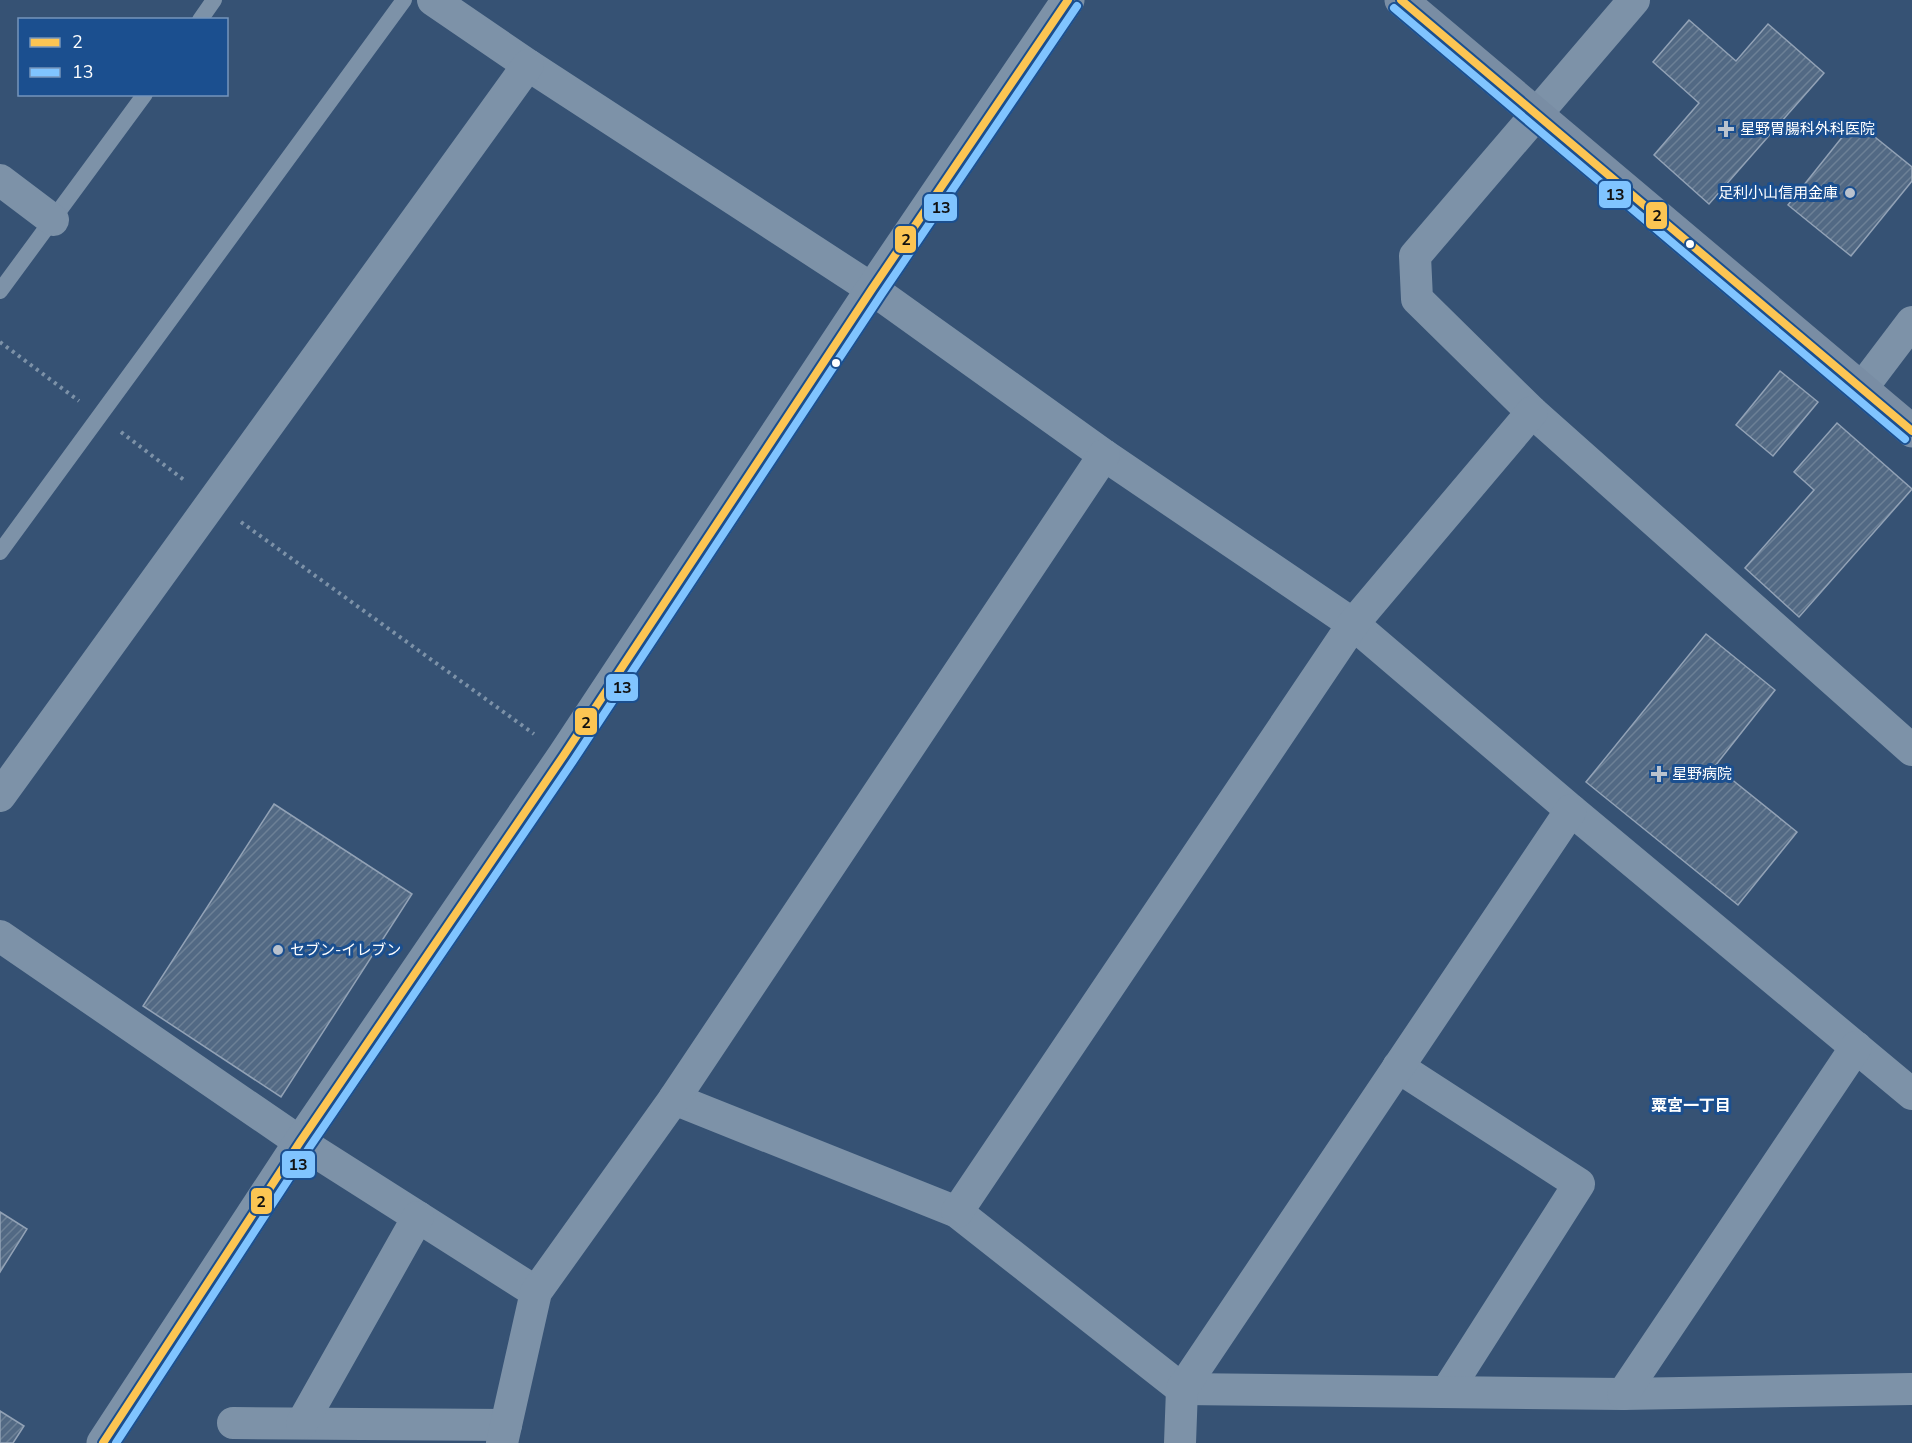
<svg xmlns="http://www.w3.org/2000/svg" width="1912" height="1443" viewBox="0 0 1912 1443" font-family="'Nunito Sans','Noto Sans JP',sans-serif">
  <defs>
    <pattern id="building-hatch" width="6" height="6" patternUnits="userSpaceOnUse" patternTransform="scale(1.5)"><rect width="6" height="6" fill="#526984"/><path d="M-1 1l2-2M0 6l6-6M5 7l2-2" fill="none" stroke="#6c8096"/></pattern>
  </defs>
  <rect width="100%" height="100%" fill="#365274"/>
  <g fill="url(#building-hatch)" stroke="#92a2b6" stroke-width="1.5">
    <polygon points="1689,20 1736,61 1768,24 1824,73 1709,204 1654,155 1699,103 1653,62"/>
    <polygon points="1855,121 1912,167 1912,181 1851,256 1788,205"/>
    <polygon points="1780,371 1818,402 1773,456 1736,425"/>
    <polygon points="1837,423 1912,489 1799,617 1745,568 1814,490 1794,472"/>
    <polygon points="1706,634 1775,690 1715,766 1797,832 1738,905 1586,782"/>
    <polygon points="274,804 412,894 281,1097 143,1006"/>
    <polygon points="0,1212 27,1229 0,1272"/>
    <polygon points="0,1411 24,1426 13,1443 0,1443"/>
  </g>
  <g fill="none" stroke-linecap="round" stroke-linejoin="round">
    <g stroke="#7d92a8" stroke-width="4" stroke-dasharray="3 4.5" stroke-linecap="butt">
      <polyline points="0,342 79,401"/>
      <polyline points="121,432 184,480"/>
      <polyline points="241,522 534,734"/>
    </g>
    <g stroke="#7d92a8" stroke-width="16">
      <polyline points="200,20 214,0"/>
      <polyline points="0,291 145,94"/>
      <polyline points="0,552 404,0"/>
    </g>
    <g stroke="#7d92a8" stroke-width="32">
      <polyline points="433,0 528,65 872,289 1104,455 1353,624 1571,810 1912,1094"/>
      <polyline points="1634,0 1415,256 1417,299 1532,412 1912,750"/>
      <polyline points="0,180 53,220"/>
      <polyline points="1862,388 1912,322"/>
      <polyline points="0,796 528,65"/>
      <polyline points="0,936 300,1142 536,1292"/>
      <polyline points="1398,1067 1579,1184 1447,1391"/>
      <polyline points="674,1099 957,1212 1182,1389 1623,1394 1912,1389"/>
      <polyline points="957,1212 1353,624 1532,412"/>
      <polyline points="1623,1394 1856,1047"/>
      <polyline points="233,1423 506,1425"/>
      <polyline points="302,1423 418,1217"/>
      <polyline points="502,1443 536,1292 674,1099 1104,455"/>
      <polyline points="1180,1443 1182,1389 1571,810"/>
    </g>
    <polyline stroke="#7d92a8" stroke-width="33" points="103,1443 300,1142 564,755 872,289 1068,0"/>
    <polyline stroke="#798da4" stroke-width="33" points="1401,0 1912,431"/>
    <defs>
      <g id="bus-1">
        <polyline points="1401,0 1912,431"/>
        <polyline points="103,1443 300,1142 564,755 872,289 1068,0"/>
      </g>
      <g id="bus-2">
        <polyline points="1394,8 1905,439"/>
        <polyline points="116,1443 309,1148 573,761 881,295 1077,6"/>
      </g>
    </defs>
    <use href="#bus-1" stroke="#1b4f8f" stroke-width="12"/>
    <use href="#bus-2" stroke="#1b4f8f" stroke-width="12"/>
    <use href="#bus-1" stroke="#fcc553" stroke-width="8"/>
    <use href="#bus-2" stroke="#80c4ff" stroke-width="8"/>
  </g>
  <g fill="#b9c2ce" stroke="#1b4f8f" stroke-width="2">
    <path d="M1723 120h6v6h6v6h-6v6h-6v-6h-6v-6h6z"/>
    <circle cx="1850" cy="193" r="6"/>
    <path d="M1656 765h6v6h6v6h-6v6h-6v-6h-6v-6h6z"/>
    <circle cx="278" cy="950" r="6"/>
  </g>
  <g fill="#fff" stroke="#1b4f8f" stroke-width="2">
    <circle cx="1690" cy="244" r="5"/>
    <circle cx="836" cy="363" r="5"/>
  </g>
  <g text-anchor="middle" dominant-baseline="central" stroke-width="6" stroke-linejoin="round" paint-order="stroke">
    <g font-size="15" fill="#fff" stroke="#1b4f8f" text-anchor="start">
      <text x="1740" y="129">星野胃腸科外科医院</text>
      <text x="1838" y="193" text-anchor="end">足利小山信用金庫</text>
      <text x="1672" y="774">星野病院</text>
      <text x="290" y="950">セブン-イレブン</text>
    </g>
    <g font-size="16" font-weight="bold" fill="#fff" stroke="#1b4f8f">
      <text x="1691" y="1106">粟宮一丁目</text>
    </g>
  </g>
  <g stroke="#1b4f8f" stroke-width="2">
    <rect x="1598" y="180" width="34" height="29" rx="6" fill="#80c4ff"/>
    <rect x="923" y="193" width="35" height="29" rx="6" fill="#80c4ff"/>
    <rect x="1645" y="201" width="23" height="29" rx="6" fill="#fcc553"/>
    <rect x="894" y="225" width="23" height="29" rx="6" fill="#fcc553"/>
    <rect x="605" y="673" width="34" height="29" rx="6" fill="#80c4ff"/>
    <rect x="574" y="707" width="24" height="29" rx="6" fill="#fcc553"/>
    <rect x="281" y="1150" width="35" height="29" rx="6" fill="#80c4ff"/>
    <rect x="250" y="1187" width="23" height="28" rx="6" fill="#fcc553"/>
  </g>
  <g font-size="16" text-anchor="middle" font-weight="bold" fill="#111">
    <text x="1615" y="200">13</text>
    <text x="941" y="213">13</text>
    <text x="1657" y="221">2</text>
    <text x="906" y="245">2</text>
    <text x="622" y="693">13</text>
    <text x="586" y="728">2</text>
    <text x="298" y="1170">13</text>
    <text x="261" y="1207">2</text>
  </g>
  <rect x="18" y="18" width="210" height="78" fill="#1b4f8f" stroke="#7695bc" stroke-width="1.5"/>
  <rect x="30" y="38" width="30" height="9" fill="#fcc553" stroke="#7695bc" stroke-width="1.5"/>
  <text x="72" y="48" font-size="18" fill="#ffffff">2</text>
  <rect x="30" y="68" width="30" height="9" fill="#80c4ff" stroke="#7695bc" stroke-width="1.5"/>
  <text x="72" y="78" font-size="18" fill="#ffffff">13</text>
</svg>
